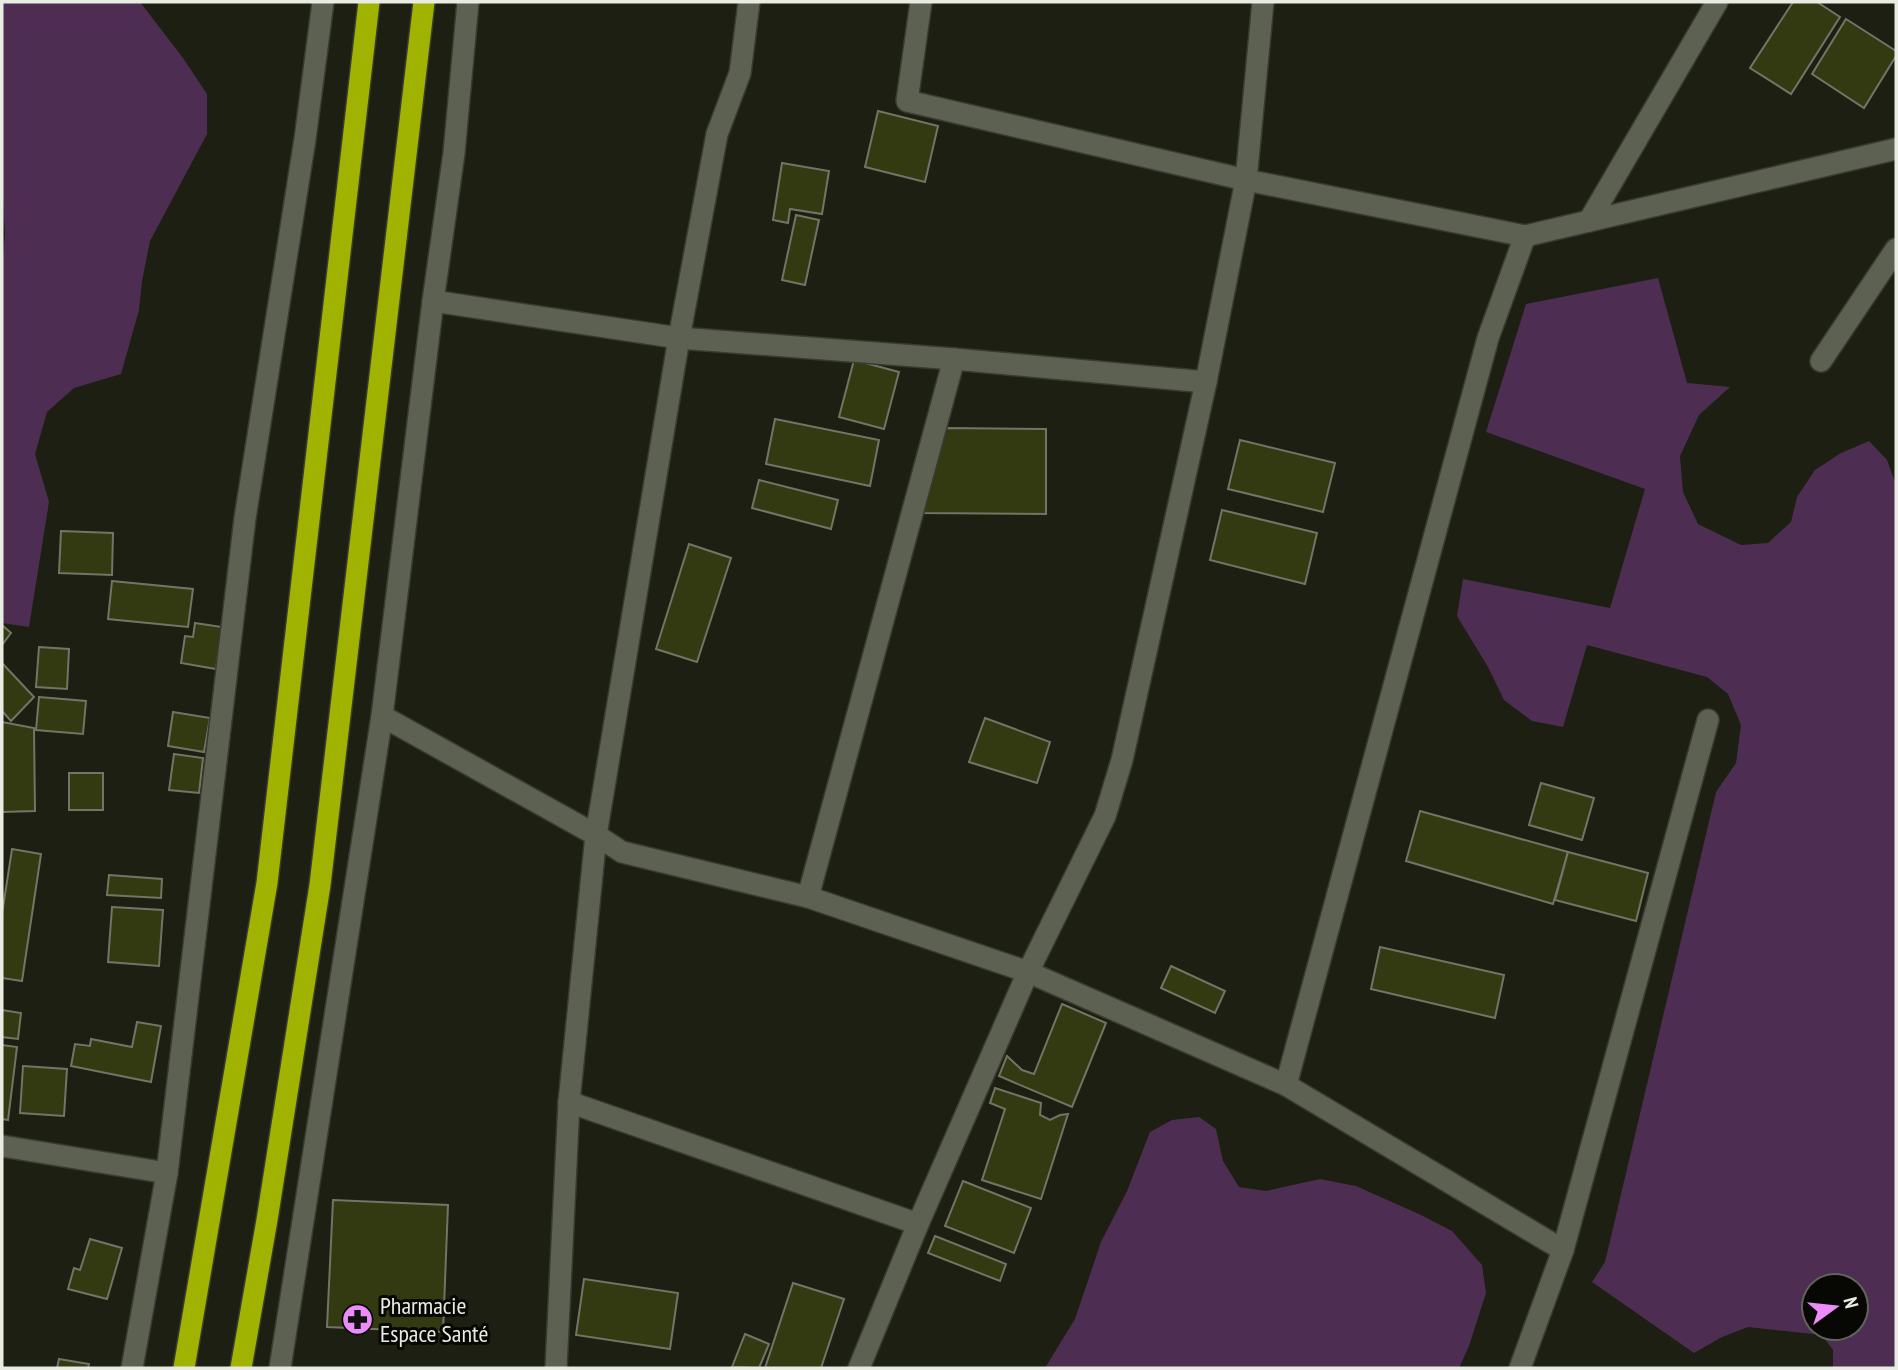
<svg xmlns="http://www.w3.org/2000/svg" width="1898" height="1370" viewBox="0 0 1898 1370" font-family="'PT Sans Narrow',sans-serif">
  <rect width="100%" height="100%" fill="#1c1f11"/>
  <g fill="#4d2e52" fill-rule="evenodd">
    <polygon points="2,2 140,2 183,58 207,94 207,134 150,241 142,281 139,310 121,374 74,388 47,412 35,454 49,502 29,627 2,623 2,270 5,234 2,183"/>
    <path d="M1658,278L1687,383L1730,387L1699,415L1680,456L1683,492L1698,524L1741,545L1768,543L1791,522L1797,497L1815,470L1841,453L1869,441L1887,460L1896,485V1368H1833V1350L1822,1335L1748,1327L1722,1337L1694,1353L1592,1282L1605,1262L1716,792L1736,763L1741,725L1728,694L1707,677L1587,645L1563,727L1532,721L1504,700L1488,667L1457,616L1463,579L1610,608L1645,489L1486,432L1526,304ZM1814,1286H1856V1328H1814Z"/>
    <polygon points="1199,1117 1216,1129 1223,1161 1239,1187 1266,1191 1320,1179 1356,1186 1421,1215 1452,1231 1482,1265 1486,1293 1469,1346 1459,1368 1045,1368 1075,1319 1101,1242 1127,1191 1150,1132 1172,1120"/>
  </g>
  <g fill="#333a12" stroke="#727565" stroke-width="2">
    <polygon points="1793,2 1817,2 1840,17 1791,94 1750,68"/>
    <polygon points="1846,19 1896,51 1896,56 1864,108 1812,74"/>
    <polygon points="878,111 938,126 925,182 865,167"/>
    <polygon points="782,163 829,171 822,214 790,209 788,223 773,220"/>
    <polygon points="796,215 819,220 805,285 782,280"/>
    <polygon points="854,360 899,372 884,429 839,417"/>
    <polygon points="775,419 879,440 870,486 766,464"/>
    <polygon points="944,428 1046,429 1046,514 921,513"/>
    <polygon points="1240,440 1335,463 1323,512 1228,489"/>
    <polygon points="759,480 838,500 831,529 752,508"/>
    <polygon points="1222,510 1317,533 1305,584 1210,560"/>
    <polygon points="61,531 113,533 112,575 59,573"/>
    <polygon points="689,544 731,558 697,662 656,649"/>
    <polygon points="112,581 193,589 188,627 108,619"/>
    <polygon points="195,623 222,627 216,669 181,663 185,636 193,637"/>
    <polygon points="2,625 11,633 2,645"/>
    <polygon points="39,647 69,649 67,689 36,687"/>
    <polygon points="2,663 34,697 11,721 2,711"/>
    <polygon points="39,697 86,701 83,734 36,730"/>
    <polygon points="173,712 210,718 204,752 168,746"/>
    <polygon points="985,718 1050,742 1037,783 969,762"/>
    <polygon points="2,722 34,728 35,811 2,812"/>
    <polygon points="174,754 203,758 199,793 169,790"/>
    <rect x="69" y="773" width="34" height="37"/>
    <polygon points="1541,783 1594,798 1582,840 1529,825"/>
    <polygon points="1420,811 1568,852 1553,904 1406,861"/>
    <polygon points="12,849 41,854 22,981 2,978 2,914"/>
    <polygon points="1568,852 1648,873 1636,921 1555,900"/>
    <polygon points="109,875 162,879 161,898 107,895"/>
    <polygon points="112,907 163,910 159,966 108,962"/>
    <polygon points="1380,947 1504,975 1495,1018 1371,989"/>
    <polygon points="1171,966 1225,991 1215,1013 1161,988"/>
    <polygon points="1062,1004 1106,1023 1072,1107 999,1076 1007,1056 1022,1070 1034,1074"/>
    <polygon points="2,1010 21,1013 18,1039 2,1037"/>
    <polygon points="137,1022 161,1026 151,1082 71,1066 75,1044 90,1046 91,1039 132,1047"/>
    <polygon points="2,1045 17,1047 8,1120 2,1119"/>
    <polygon points="23,1066 67,1069 64,1116 20,1113"/>
    <polygon points="995,1088 1041,1103 1040,1115 1050,1120 1060,1115 1068,1114 1041,1199 982,1180 1005,1109 990,1103"/>
    <polygon points="963,1181 1031,1208 1014,1253 945,1226"/>
    <polygon points="333,1200 448,1205 443,1332 327,1327"/>
    <polygon points="935,1236 1006,1264 1000,1281 928,1253"/>
    <polygon points="90,1239 122,1248 107,1299 68,1289 74,1268 80,1270"/>
    <polygon points="584,1279 678,1293 670,1349 576,1335"/>
    <polygon points="793,1283 844,1299 821,1368 765,1368"/>
    <polygon points="745,1334 769,1344 759,1368 732,1367"/>
    <polygon points="59,1359 89,1364 88,1368 57,1368"/>
  </g>
  <g fill="none" stroke-linecap="round" stroke-linejoin="round">
    <defs>
      <g id="street">
        <polyline points="921,2 907,101 1246,180 1525,236 1896,149"/>
        <polyline points="1589,221 1717,2"/>
        <polyline points="433,301 679,338 954,359 1206,382"/>
        <polyline points="1821,361 1896,249"/>
        <polyline points="382,716 596,835 622,852 808,897 1028,972 1286,1085 1563,1250"/>
        <polyline points="808,897 954,359"/>
        <polyline points="1286,1085 1488,338 1525,236"/>
        <polyline points="569,1102 918,1224"/>
        <polyline points="2,1146 167,1173"/>
        <polyline points="132,1368 167,1173 245,518 305,139 323,2"/>
        <polyline points="280,1368 382,716 433,301 454,153 468,2"/>
        <polyline points="556,1368 569,1102 596,835 679,338 717,134 740,73 749,2"/>
        <polyline points="859,1368 918,1224 1028,972 1105,816 1122,760 1206,382 1246,180 1263,2"/>
        <polyline points="1520,1368 1563,1250 1708,720"/>
      </g>
      <g id="highway">
        <polyline points="184,1368 267,883 369,2"/>
        <polyline points="241,1368 267,1220 320,885 424,2"/>
      </g>
    </defs>
    <use href="#street" stroke="#393a32" stroke-width="24"/>
    <use href="#highway" stroke="#393a32" stroke-width="24"/>
    <use href="#street" stroke="#5d6151" stroke-width="21"/>
    <use href="#highway" stroke="#9fb300" stroke-width="21"/>
  </g>
  <defs>
    <symbol id="pharmacy-disc" viewBox="-11 -11 22 22"><circle r="9.5" fill="#ec8cfb" stroke="#070804"/><path d="M-2-6h4v4h4v4h-4v4h-4v-4h-4v-4h4Z" fill="#111"/></symbol>
  </defs>
  <g fill-rule="evenodd">
    <use href="#pharmacy-disc" x="340" y="1302" width="35" height="35"/>
  </g>
  <g text-anchor="middle" dominant-baseline="central" stroke-width="6" stroke-linejoin="round" paint-order="stroke">
    <g font-size="24" fill="#e9ece2" stroke="#070804" text-anchor="start">
      <text x="380" y="1305">Pharmacie<tspan x="380" dy="28">Espace Santé</tspan></text>
    </g>
  </g>
  <rect width="1898" height="1370" fill="none" stroke="#e9ece2" stroke-width="7"/>
  <g transform="translate(1835 1307) rotate(75)"><circle r="33" fill="#070804" stroke="#61635d" stroke-width="2"/>
  <path d="M0-5L12 26L0 18L-12 26Z" fill="#ec8cfb"/>
  <text y="-10" font-size="19" font-weight="bold" text-anchor="middle" fill="#e9ece2">N</text>
  </g>
</svg>
